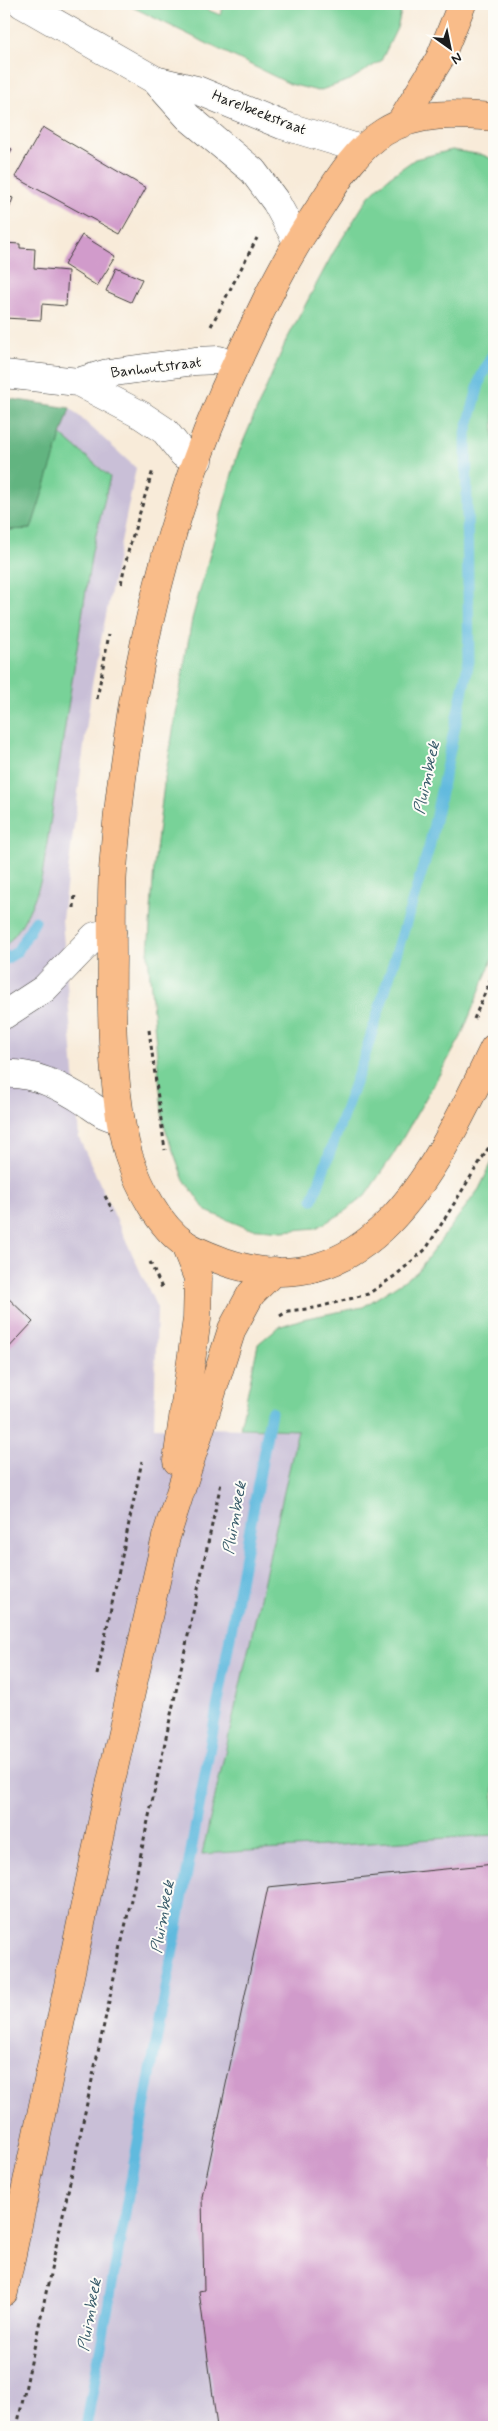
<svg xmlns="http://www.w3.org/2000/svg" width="498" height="2431" viewBox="0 0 498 2431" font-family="Mynerve,sans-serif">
  <rect width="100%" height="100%" fill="#fdfcf7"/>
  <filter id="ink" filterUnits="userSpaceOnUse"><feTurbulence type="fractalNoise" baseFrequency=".02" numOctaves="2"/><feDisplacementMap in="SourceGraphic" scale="10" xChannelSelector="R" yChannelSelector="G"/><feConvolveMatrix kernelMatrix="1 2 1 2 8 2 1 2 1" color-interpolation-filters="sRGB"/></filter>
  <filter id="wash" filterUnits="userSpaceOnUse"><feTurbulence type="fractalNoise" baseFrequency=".0096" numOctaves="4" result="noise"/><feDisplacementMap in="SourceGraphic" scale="20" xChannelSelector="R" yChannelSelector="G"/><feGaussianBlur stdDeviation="1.12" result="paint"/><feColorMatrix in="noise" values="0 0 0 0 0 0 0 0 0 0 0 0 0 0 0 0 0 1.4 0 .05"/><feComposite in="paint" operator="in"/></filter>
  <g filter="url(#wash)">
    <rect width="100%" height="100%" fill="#f8ebd9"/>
    <polygon fill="#c9bfd7" points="4,398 70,408 136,468 92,684 62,919 79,1138 157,1308 154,1427 299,1430 202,1854 494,1835 494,2427 4,2427"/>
    <g fill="#78d298" stroke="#4a775a">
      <polygon points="126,4 193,4 220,15 225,4 403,4 397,28 381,61 350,80 318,91 290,84"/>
      <polygon points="452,150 483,155 494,160 494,955 461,1037 393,1155 365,1196 341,1214 316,1228 283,1231 247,1228 206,1211 183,1178 163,1123 148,955 154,866 164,784 192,619 237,456 286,341 333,253 369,196 388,178 415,159"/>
      <path d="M60,434L110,477L92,551L42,876C34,903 24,927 4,947V530L31,529Z"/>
      <polygon points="494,1158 494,1835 202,1854 298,1430 240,1428 258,1344 278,1327 302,1319 363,1307 417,1272 479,1189"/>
    </g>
    <polygon fill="#62b480" stroke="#3f684e" points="4,398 70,408 31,529 4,530"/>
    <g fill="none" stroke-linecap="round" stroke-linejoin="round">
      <g stroke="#61bade" stroke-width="11">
        <polyline points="4,960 17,952 35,921"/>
        <polyline points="313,1199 363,1061 429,848 469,661 466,433 481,377 494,352"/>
        <polyline points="86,2427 271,1412"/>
      </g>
    </g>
    <g id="blocks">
      <g fill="#d19bcb">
        <polygon points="43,127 146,188 120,234 15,177"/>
        <polygon points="4,145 12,149 4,164"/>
        <polygon points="4,195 13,198 4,223"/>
        <polygon points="82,235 116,256 97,286 64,265"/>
        <polygon points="4,243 20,244 20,248 35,249 34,268 68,271 66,306 42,304 41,320 4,318"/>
        <polygon points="116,268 142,279 131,302 106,291"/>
        <polygon points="4,1294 33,1322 4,1353"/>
        <polygon points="494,1864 494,2427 368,2427 368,2425 343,2427 217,2427 199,2291 204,2290 202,2197 268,1887"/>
      </g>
    </g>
  </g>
  <g filter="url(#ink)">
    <use href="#blocks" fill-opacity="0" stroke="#3d3b38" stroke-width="1"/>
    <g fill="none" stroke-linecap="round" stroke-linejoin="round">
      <defs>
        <g id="minor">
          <polyline points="4,374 78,382 141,415 165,431 183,454 198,460"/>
          <polyline points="78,382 108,373 195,361 219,360 234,366"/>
        </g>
        <g id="tertiary">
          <polyline points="22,4 155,80 197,90 282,125 361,149"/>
          <polyline points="155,80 188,117 253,171 276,202 297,241"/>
          <polyline points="4,1015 44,989 95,936 112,932"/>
          <path d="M4,1074C32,1072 63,1087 87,1103C100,1112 104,1116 120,1119"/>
        </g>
        <g id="primary">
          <path d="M494,117C457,114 418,111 384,132C353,151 333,188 313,218C285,259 264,304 243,349C165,512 126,691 113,870C111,899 112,929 112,958C111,1018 112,1100 129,1157C139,1187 159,1226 185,1244C197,1252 212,1257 225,1262C375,1313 441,1156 494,1048"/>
          <polyline points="401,122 440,58 462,4"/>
          <polyline points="177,1461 197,1319 198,1278 184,1243"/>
          <polyline points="4,2292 107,1799 166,1537 232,1329 251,1294 274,1271"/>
        </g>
      </defs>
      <use href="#minor" stroke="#3d3b38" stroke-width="29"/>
      <use href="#tertiary" stroke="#3d3b38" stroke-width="29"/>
      <use href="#primary" stroke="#3d3b38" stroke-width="29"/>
      <g stroke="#3d3b38" stroke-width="3" stroke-dasharray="4 4" stroke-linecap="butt">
        <polyline points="211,326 257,238"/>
        <polyline points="121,584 129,548 153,470"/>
        <polyline points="97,699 109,634"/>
        <polyline points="74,908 75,892"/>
        <polyline points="474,1019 494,971"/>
        <polyline points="149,1030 165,1150"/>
        <polyline points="105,1196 113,1211"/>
        <polyline points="150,1262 162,1288"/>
        <polyline points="280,1316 288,1311 315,1308 368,1294 396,1275 426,1249 494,1139"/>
        <polyline points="97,1675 142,1461"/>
        <polyline points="17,2427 221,1483"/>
      </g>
      <use href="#minor" stroke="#fff" stroke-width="28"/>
      <use href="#tertiary" stroke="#fff" stroke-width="28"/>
      <use href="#primary" stroke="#f9bc89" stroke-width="28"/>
    </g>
  </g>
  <g text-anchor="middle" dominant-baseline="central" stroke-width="4" stroke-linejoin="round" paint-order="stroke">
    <g font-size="15" fill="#1c1c1c" stroke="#fdfcf7">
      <text transform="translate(259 113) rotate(21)">Harelbeekstraat</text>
      <text transform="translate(156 368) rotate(-7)">Banhoutstraat</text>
    </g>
    <g font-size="16" font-style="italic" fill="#385b6a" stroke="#fdfcf7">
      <text transform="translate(427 778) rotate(-78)">Pluimbeek</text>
      <text transform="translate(235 1518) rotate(-80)">Pluimbeek</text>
      <text transform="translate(163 1917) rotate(-80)">Pluimbeek</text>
      <text transform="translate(90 2315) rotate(-80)">Pluimbeek</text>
    </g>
  </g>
  <rect width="498" height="2431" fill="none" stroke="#fdfcf7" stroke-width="20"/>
  <g transform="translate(450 48) rotate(147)" stroke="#fdfcf7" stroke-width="4" paint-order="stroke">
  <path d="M0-4L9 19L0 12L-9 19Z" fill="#1c1c1c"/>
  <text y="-8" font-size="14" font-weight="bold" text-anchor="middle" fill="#1c1c1c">N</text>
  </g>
</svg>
